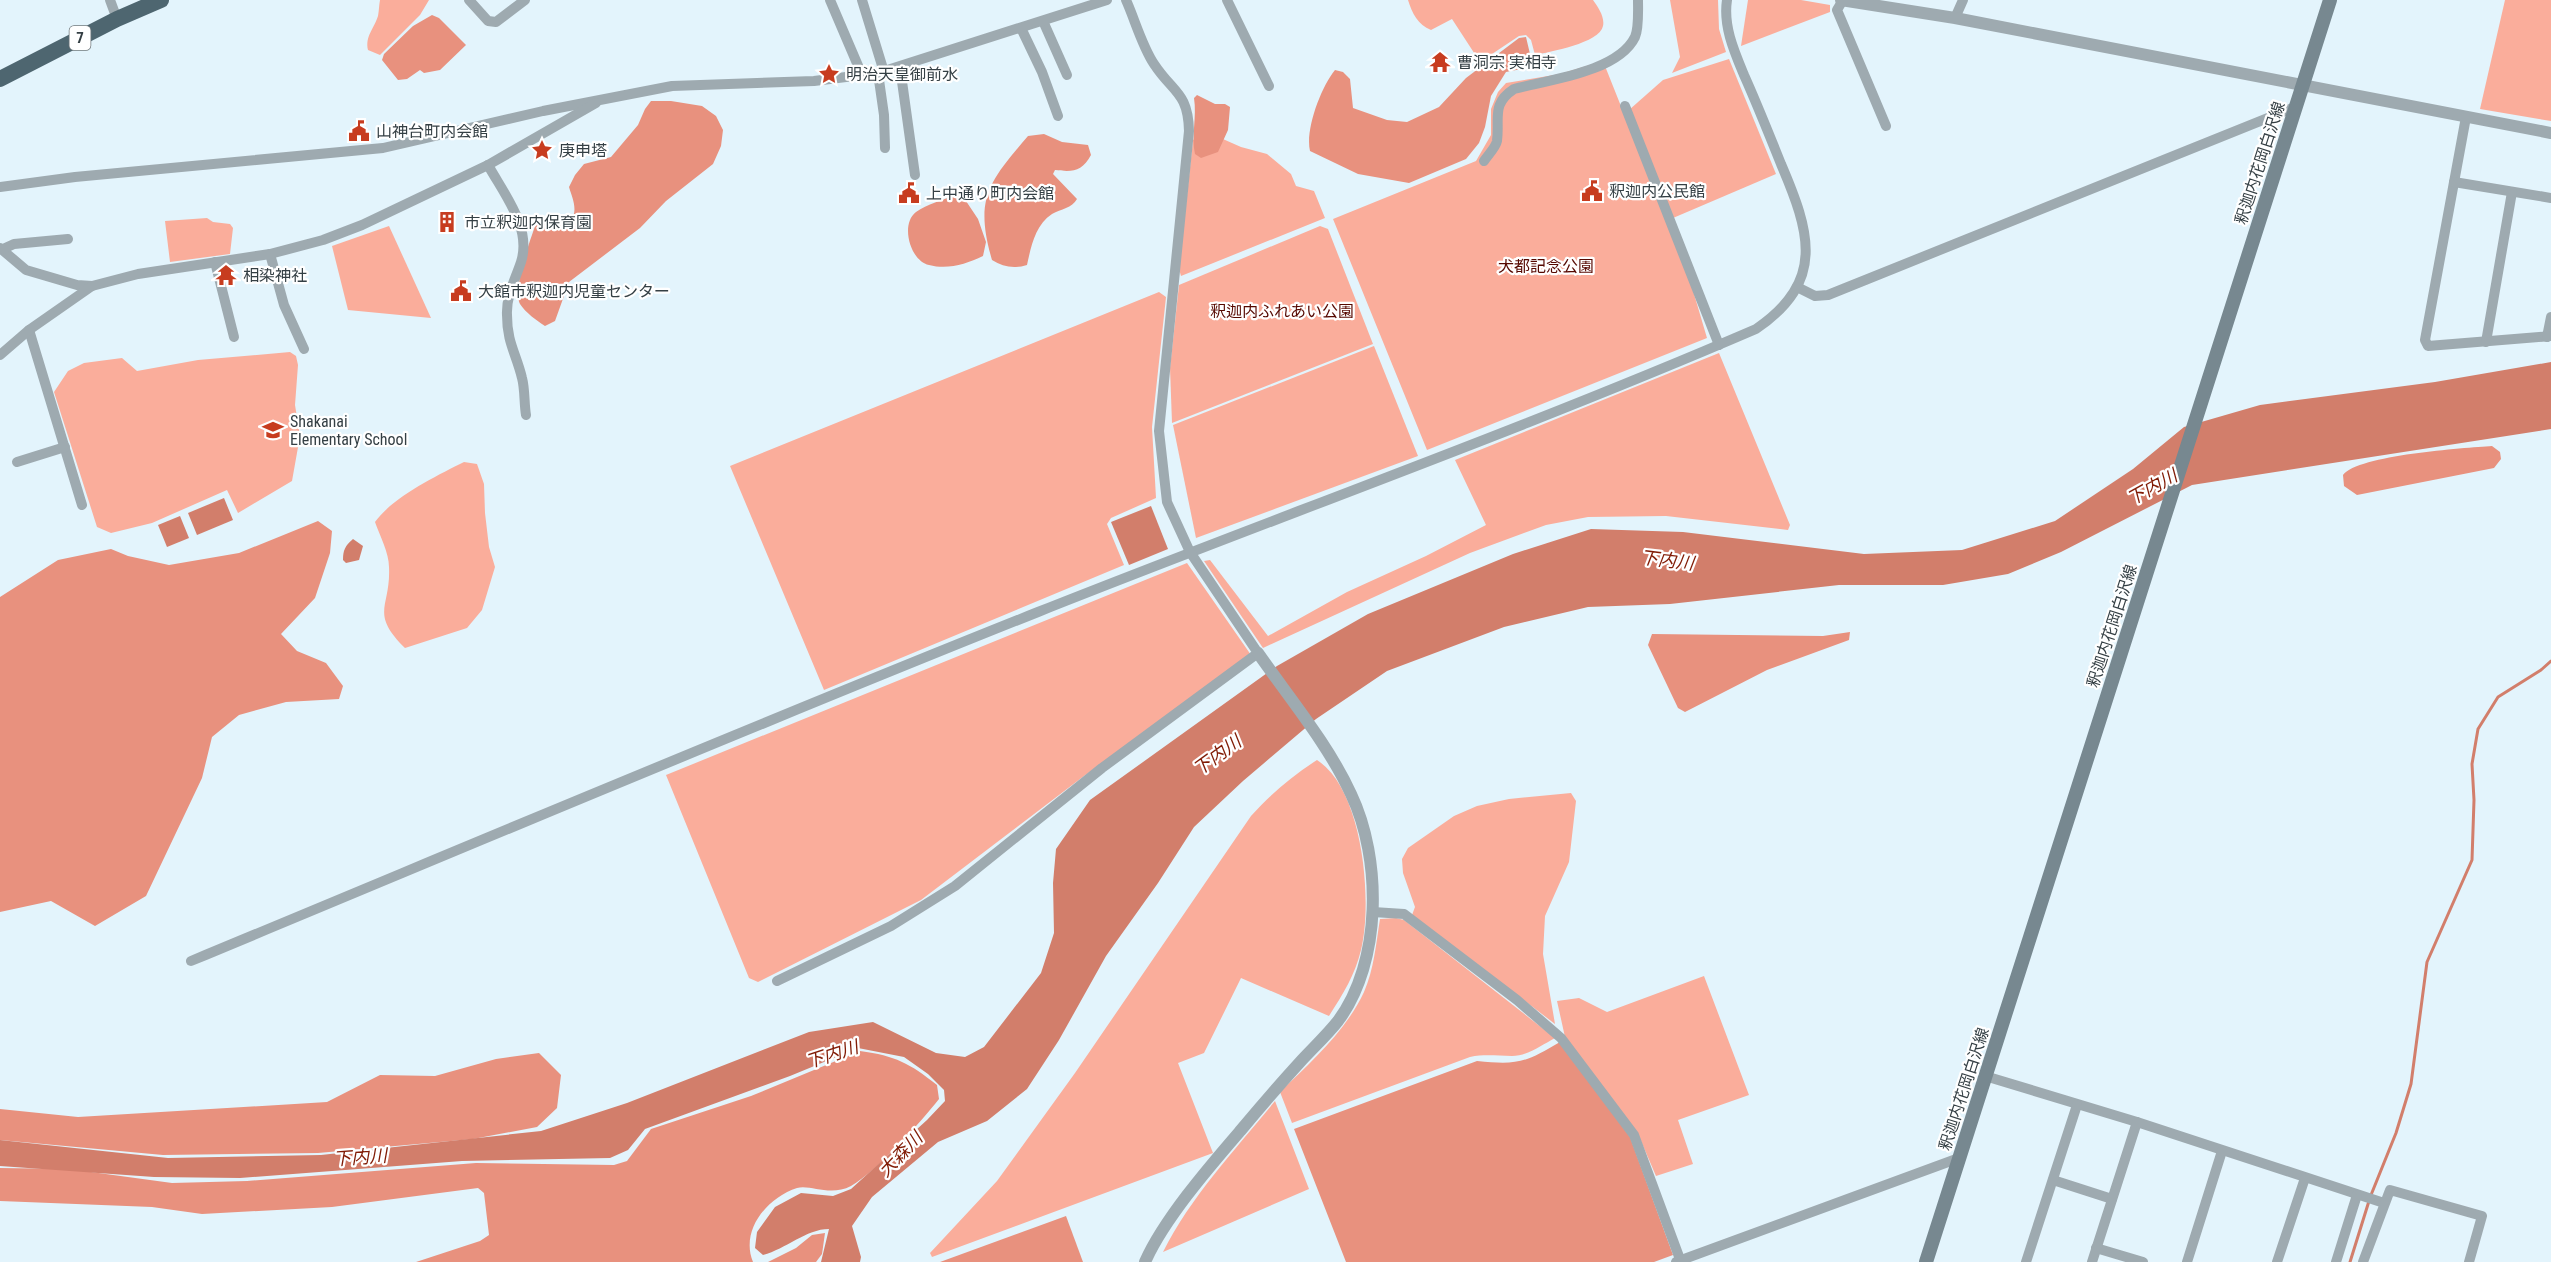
<svg xmlns="http://www.w3.org/2000/svg" width="2551" height="1262" viewBox="0 0 2551 1262" font-family="'Roboto Condensed','Noto Sans JP',sans-serif">
  <rect width="100%" height="100%" fill="#e3f4fc"/>
  <g fill="#faad9b">
    <path d="M380,0H429L420,15L380,55L368,50C365,36 374,29 378,16C379,11 379,5 380,0Z"/>
    <path d="M1408,0H1593C1598,7 1605,17 1603,26C1600,43 1549,52 1535,55L1531,40L1526,35L1519,36L1480,62L1452,19L1431,30C1418,25 1412,13 1408,0Z"/>
    <polygon points="1670,0 1718,0 1719,29 1726,52 1672,73 1680,57"/>
    <polygon points="1748,0 1801,0 1830,5 1830,12 1741,46"/>
    <polygon points="2505,0 2551,0 2551,121 2480,109"/>
    <polygon points="1729,59 1776,174 1673,218 1629,110 1663,80"/>
    <polygon points="1603,61 1689,277 1707,338 1427,450 1333,219 1476,161 1491,135 1491,109 1498,92 1506,83 1560,74"/>
    <polygon points="1207,132 1241,147 1267,154 1291,174 1296,186 1314,191 1325,218 1181,276 1179,269 1193,140"/>
    <polygon points="207,218 213,222 230,224 233,228 230,254 170,262 165,221"/>
    <polygon points="389,226 431,318 348,310 332,246"/>
    <polygon points="1320,226 1328,229 1373,344 1172,423 1170,368 1179,285"/>
    <polygon points="1159,292 1166,297 1152,427 1156,498 1111,518 1107,524 1124,565 824,690 730,466"/>
    <polygon points="1374,346 1418,456 1196,538 1173,425"/>
    <polygon points="290,352 296,356 298,365 295,405 300,436 292,481 238,513 227,490 152,523 111,533 97,527 54,392 68,371 84,363 122,358 137,371 198,360"/>
    <polygon points="1719,353 1790,525 1788,530 1666,516 1588,517 1546,525 1470,553 1263,648 1204,561 1210,560 1268,636 1347,592 1426,556 1486,525 1455,460"/>
    <path d="M464,462L477,464L484,484L485,513L489,547L495,567L482,610L467,628L405,648C369,612 391,608 389,567C389,553 380,536 375,522C393,497 436,476 464,462Z"/>
    <polygon points="1187,563 1251,655 1084,776 921,900 758,982 749,978 666,775"/>
    <path d="M1317,760C1363,789 1373,901 1361,950C1355,975 1343,994 1329,1016L1241,978L1204,1053L1178,1063L1213,1153L932,1257L930,1253L997,1181L1075,1073L1251,816C1271,794 1292,776 1317,760Z"/>
    <polygon points="1571,793 1576,801 1569,862 1545,916 1543,954 1555,1024 1412,915 1415,907 1403,873 1402,859 1408,848 1454,816 1477,806 1509,799"/>
    <path d="M1396,918L1404,920L1555,1038C1542,1045 1527,1056 1512,1056C1497,1056 1485,1054 1470,1057L1292,1123L1280,1092C1310,1063 1346,1031 1364,992C1374,969 1376,944 1380,919Z"/>
    <polygon points="1704,976 1749,1095 1678,1120 1693,1164 1656,1176 1638,1134 1565,1037 1557,1001 1579,998 1607,1012"/>
    <path d="M1275,1101L1309,1189L1163,1252C1191,1196 1236,1149 1275,1101Z"/>
  </g>
  <g fill="#e8917e">
    <polygon points="432,15 439,18 466,45 440,70 424,73 420,70 407,79 398,80 382,60 384,54 413,26"/>
    <path d="M1526,37L1530,54L1521,69L1506,72L1491,96L1485,127L1479,143L1466,159L1409,183L1358,174L1310,151C1305,130 1321,87 1335,70L1343,72L1350,79L1353,108L1387,120L1407,122L1439,107L1466,78L1519,38Z"/>
    <path d="M1197,95L1215,104H1225L1230,107L1228,130L1218,152L1201,158L1195,154C1191,136 1197,117 1194,98Z"/>
    <path d="M651,101H671L702,106L716,116L723,130L721,146L713,164L666,201L640,228L569,282L555,321L545,326C536,320 526,313 520,304C512,290 531,237 537,221L569,223C579,212 573,200 569,187L575,175L584,164L611,157L638,125L645,109Z"/>
    <path d="M1044,134L1062,142L1088,145L1091,155C1082,172 1072,172 1055,170L1053,174L1077,199C1072,208 1061,209 1052,214C1035,225 1031,247 1027,265C1014,269 1003,267 992,260C974,198 989,182 1028,136Z"/>
    <path d="M955,195L964,198L978,219L986,242L983,256C966,264 948,270 929,265C910,261 900,224 916,212C927,204 943,200 955,195Z"/>
    <path d="M2492,446L2500,452L2501,459L2494,468L2357,495L2344,486L2343,475C2358,455 2464,448 2492,446Z"/>
    <polygon points="318,521 332,531 330,553 315,598 281,634 297,651 326,663 343,686 339,699 286,702 239,715 212,737 202,778 146,896 95,926 51,901 0,912 0,597 58,560 111,549 128,556 169,565 239,553"/>
    <polygon points="1850,632 1849,640 1767,670 1685,712 1678,708 1648,645 1652,634 1823,636"/>
    <path d="M1560,1042L1630,1137L1673,1255L1654,1262H1346L1294,1129L1477,1061C1517,1065 1525,1063 1560,1042Z"/>
    <path d="M860,1051C896,1056 909,1063 937,1085L939,1099C919,1124 878,1170 851,1186C830,1197 810,1184 797,1188C767,1198 740,1230 753,1262H416L480,1241L489,1235L484,1193L478,1188L332,1207L202,1214L152,1207L0,1201V1168L69,1169L172,1183L247,1181L476,1163L614,1165L627,1161L651,1129L751,1096Z"/>
    <polygon points="539,1053 561,1075 557,1108 537,1127 473,1139 318,1153 163,1155 0,1140 0,1109 78,1117 327,1102 380,1075 435,1076 496,1059"/>
    <polygon points="1066,1216 1083,1262 940,1262"/>
    <polygon points="825,1233 822,1254 816,1262 768,1262 796,1248 812,1235"/>
  </g>
  <g fill="#d27e6b">
    <path d="M2551,362V429L2192,485L2061,552L2008,574L1943,585H1839L1670,604L1588,607L1504,627L1387,671L1316,719L1243,781L1194,827L1158,883L1106,956L1059,1040L1027,1089L987,1121L938,1142L872,1197L852,1226L861,1257L860,1262H821L829,1229C806,1229 786,1249 763,1255L755,1248L757,1232L775,1207L801,1193L833,1196L851,1189L927,1120L945,1101L944,1090L928,1074L904,1057L858,1048L790,1076L645,1129L628,1150L610,1158L462,1161L240,1178L154,1177L0,1166V1140L168,1158L321,1155L541,1131L627,1103L809,1032L873,1022L936,1053L965,1057L984,1047L1041,973L1054,933L1053,883L1056,849L1090,800L1277,666L1368,614L1513,554L1591,529L1683,532L1864,554L1962,550L2055,521L2133,469L2184,427L2260,405L2435,382Z"/>
    <polygon points="224,498 233,520 197,535 188,513"/>
    <polygon points="1151,506 1168,549 1129,565 1111,522"/>
    <polygon points="180,516 189,538 167,547 158,525"/>
    <path d="M353,539L363,546L359,560L346,563L343,560C343,550 345,546 353,539Z"/>
  </g>
  <g fill="none" stroke-linecap="round" stroke-linejoin="round">
    <g stroke="#d27e6b" stroke-width="3">
      <polyline points="2371,1195 2396,1133 2411,1084 2427,962 2472,860 2474,800 2472,764 2478,729 2498,697 2541,670 2551,661"/>
      <polyline points="2350,1262 2369,1201"/>
    </g>
    <g stroke="#9eaab0" stroke-width="10">
      <polyline points="110,0 117,19"/>
      <polyline points="469,0 488,21 496,22 525,0"/>
      <polyline points="830,0 862,75"/>
      <polyline points="862,0 884,72"/>
      <polyline points="1227,0 1269,86"/>
      <polyline points="1843,0 1837,10 1886,126"/>
      <polyline points="1955,18 1963,0"/>
      <polyline points="1043,21 1067,75"/>
      <polyline points="1021,28 1042,72 1058,116"/>
      <polyline points="900,67 915,175"/>
      <polyline points="878,73 884,115 885,148"/>
      <polyline points="1625,106 1719,345"/>
      <polyline points="2466,117 2425,340 2428,346 2551,336"/>
      <path d="M1484,161C1488,155 1496,147 1497,141C1500,118 1491,104 1514,89C1548,80 1618,72 1635,37C1639,28 1638,11 1638,0"/>
      <path d="M488,165C504,194 532,228 521,262C515,280 506,296 507,315C507,343 516,353 522,378C525,389 524,403 526,415"/>
      <polyline points="2454,182 2551,198"/>
      <polyline points="0,187 75,177 383,148 543,111 672,86 814,81 878,73 1107,0"/>
      <polyline points="0,248 26,270 77,285 92,286"/>
      <polyline points="3,249 14,244 68,239"/>
      <polyline points="270,254 284,305 304,349"/>
      <polyline points="215,262 234,337"/>
      <polyline points="1797,287 1815,296 1828,295 2295,107"/>
      <polyline points="29,330 82,505"/>
      <polyline points="2547,337 2551,317"/>
      <polyline points="2486,342 2512,192"/>
      <polyline points="0,355 29,330 92,286 138,274 270,254 323,240 362,225 488,165 596,103"/>
      <polyline points="17,462 65,447"/>
      <polyline points="1373,912 1404,914 1517,1000 1561,1038 1634,1135 1681,1262"/>
      <path d="M191,961C473,844 754,725 1038,612C1277,517 1519,431 1756,329C1826,281 1810,232 1781,164C1769,134 1757,104 1744,75C1734,51 1723,26 1727,0"/>
      <path d="M777,981L891,926L955,886L1102,768L1258,653L1190,552L1167,502L1159,431L1189,131C1188,92 1173,93 1154,64C1142,46 1135,20 1126,0"/>
      <polyline points="1985,1076 2137,1122 2384,1203"/>
      <polyline points="2053,1180 2112,1199"/>
      <polyline points="2096,1248 2143,1262"/>
      <polyline points="1676,1262 1959,1158"/>
      <polyline points="2026,1262 2077,1105"/>
      <polyline points="2092,1262 2137,1122"/>
      <polyline points="2187,1262 2222,1151"/>
      <polyline points="2277,1262 2305,1178"/>
      <polyline points="2336,1262 2357,1195"/>
      <polyline points="2363,1262 2390,1190 2482,1216 2469,1262"/>
    </g>
    <g stroke="#9eaab0" stroke-width="12">
      <polyline points="1841,0 1955,18 2551,133"/>
      <path d="M1145,1262C1164,1219 1210,1166 1241,1130C1261,1106 1280,1084 1301,1061C1313,1048 1327,1035 1338,1021C1382,962 1382,859 1351,794C1328,744 1290,699 1258,653"/>
    </g>
    <polyline stroke="#778890" stroke-width="14" points="1926,1262 2330,0"/>
    <polyline stroke="#4e6670" stroke-width="16" points="0,79 117,19 161,0"/>
  </g>
  <defs>
    <symbol id="temple-bare" viewBox="-9 -9 18 18"><path d="M0-6L5-2H3V0L6.5 2.5H4V6H1.5V3h-3V6H-4V2.5H-6.5L-3 0V-2H-5Z" fill="#c73c1f" stroke="#fff" stroke-width="2.5" paint-order="stroke"/></symbol>
    <symbol id="sight-bare" viewBox="-9 -9 18 18"><path d="M0-6L1.8-2.2L6-1.7L2.9 1.2L3.7 5.4L0 3.3L-3.7 5.4L-2.9 1.2L-6-1.7L-1.8-2.2Z" fill="#c73c1f" stroke="#fff" stroke-width="2.5" paint-order="stroke"/></symbol>
    <symbol id="civic-bare" viewBox="-9 -9 18 18"><path d="M-.6-6.5H3V-4.5H.6V-3L4-1V1h2V6H-6V1h2V-1L-.6-3ZM-1.2 2.5V6h2.4V2.5Z" fill="#c73c1f" stroke="#fff" stroke-width="2.5" paint-order="stroke"/></symbol>
    <symbol id="building-bare" viewBox="-9 -9 18 18"><path d="M-4-6H4V6H1V3H-1V6H-4ZM-2.5-4.3h1.7v1.8h-1.7ZM.8-4.3h1.7v1.8H.8ZM-2.5-1h1.7V.8h-1.7ZM.8-1h1.7V.8H.8Z" fill="#c73c1f" stroke="#fff" stroke-width="2.5" paint-order="stroke"/></symbol>
    <symbol id="school-bare" viewBox="-9 -9 18 18"><path d="M0-5L7-2L0 1L-7-2ZM-4 1L0 2.5L4 1V4Q0 6-4 4Z" fill="#c73c1f" stroke="#fff" stroke-width="2.5" paint-order="stroke"/></symbol>
  </defs>
  <g fill-rule="evenodd">
    <use href="#temple-bare" x="1425" y="47" width="30" height="30"/>
    <use href="#sight-bare" x="814" y="59" width="30" height="30"/>
    <use href="#civic-bare" x="344" y="116" width="30" height="30"/>
    <use href="#sight-bare" x="527" y="135" width="30" height="30"/>
    <use href="#civic-bare" x="1577" y="176" width="30" height="30"/>
    <use href="#civic-bare" x="894" y="178" width="30" height="30"/>
    <use href="#building-bare" x="432" y="207" width="30" height="30"/>
    <use href="#temple-bare" x="211" y="260" width="30" height="30"/>
    <use href="#civic-bare" x="446" y="276" width="30" height="30"/>
    <use href="#school-bare" x="258" y="415" width="30" height="30"/>
  </g>
  <g text-anchor="middle" dominant-baseline="central" stroke-width="4.5" stroke-linejoin="round" paint-order="stroke">
    <rect fill="#fff" stroke="#71797c" stroke-width="1.5" x="69.5" y="26" width="21" height="24" rx="4.5"/>
    <g font-size="15" font-weight="bold" fill="#343f44">
      <text x="80" y="38">7</text>
    </g>
    <g font-size="16" fill="#343f44" stroke="#fff" text-anchor="start">
      <text x="1457" y="62">曹洞宗 実相寺</text>
      <text x="846" y="74">明治天皇御前水</text>
      <text x="376" y="131">山神台町内会館</text>
      <text x="559" y="150">庚申塔</text>
      <text x="1609" y="191">釈迦内公民館</text>
      <text x="926" y="193">上中通り町内会館</text>
      <text x="464" y="222">市立釈迦内保育園</text>
      <text x="243" y="275">相染神社</text>
      <text x="478" y="291">大館市釈迦内児童センター</text>
      <text x="290" y="421">Shakanai<tspan x="290" dy="18">Elementary School</tspan></text>
    </g>
    <g font-size="16" fill="#343f44" stroke="#fff">
      <text transform="translate(2260 163) rotate(-72)">釈迦内花岡白沢線</text>
      <text transform="translate(2112 626) rotate(-72)">釈迦内花岡白沢線</text>
      <text transform="translate(1964 1089) rotate(-72)">釈迦内花岡白沢線</text>
    </g>
    <g font-size="16" fill="#560800" stroke="#fff">
      <text x="1546" y="266">犬都記念公園</text>
      <text x="1282" y="311">釈迦内ふれあい公園</text>
    </g>
    <g font-size="18" font-style="italic" fill="#811b05" stroke="#fff">
      <text transform="translate(2152 487) rotate(-29)">下内川</text>
      <text transform="translate(1667 560) rotate(7)">下内川</text>
      <text transform="translate(1217 755) rotate(-36)">下内川</text>
      <text transform="translate(832 1054) rotate(-18)">下内川</text>
      <text transform="translate(900 1154) rotate(-46)">大森川</text>
      <text transform="translate(360 1157) rotate(-4)">下内川</text>
    </g>
  </g>
</svg>
